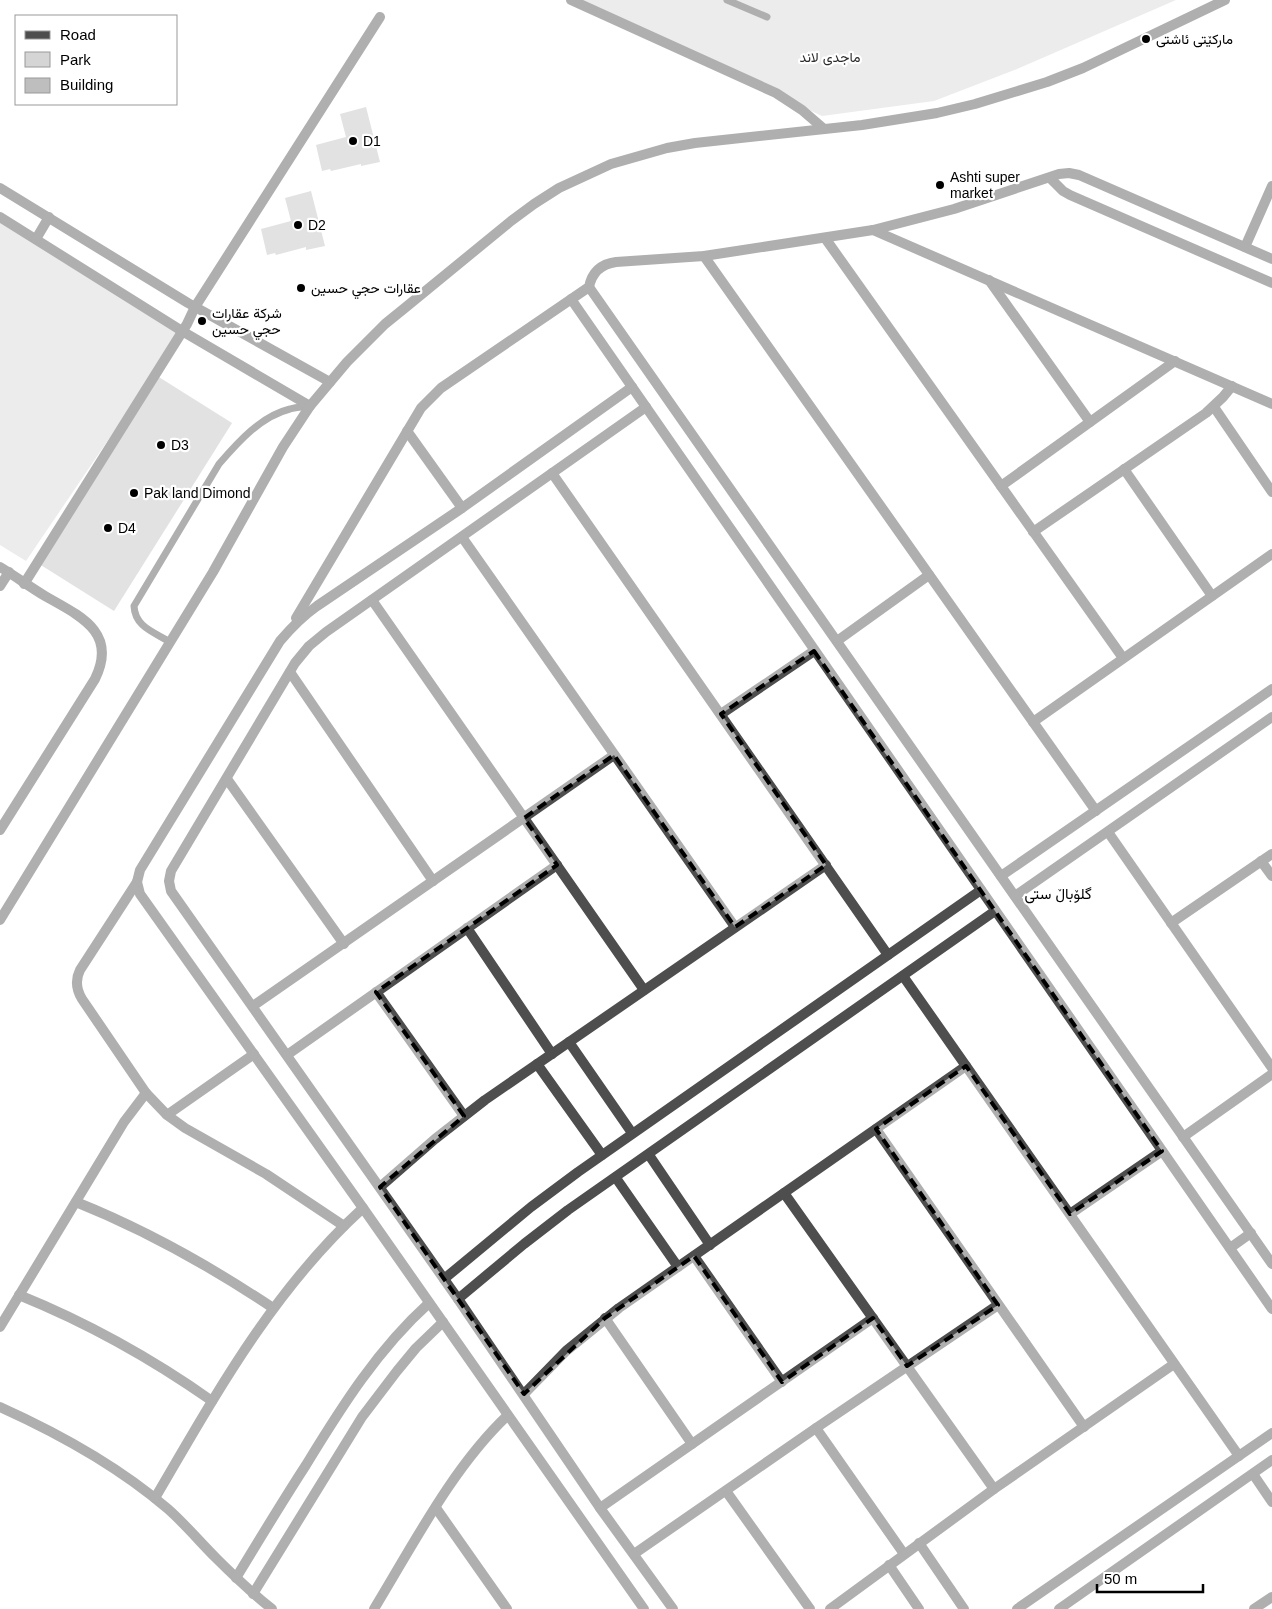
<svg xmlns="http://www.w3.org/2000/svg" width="1272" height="1609" viewBox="0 0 1272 1609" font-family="Helvetica,Vazirmatn,sans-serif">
  <rect width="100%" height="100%" fill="#fff"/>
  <g fill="#d5d5d5">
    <polygon points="575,0 1176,0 1017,69 934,101 822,116"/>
    <polygon points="0,218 182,331 26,561 0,545"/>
  </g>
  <g fill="#bebebe">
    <polygon points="366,107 380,162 361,166 361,164 331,171 330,169 322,171 316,145 346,137 340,114"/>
    <polygon points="311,191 325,246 306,250 306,247 276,255 275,253 267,255 261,229 291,221 285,198"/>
    <polygon points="154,374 232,423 114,611 36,562"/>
  </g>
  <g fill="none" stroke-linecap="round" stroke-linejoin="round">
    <g stroke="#4e4e4e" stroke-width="7">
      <polyline points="727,0 767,17"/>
      <path d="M170,642C154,632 135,627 134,606L219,464C238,442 261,416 290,409C297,407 304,407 310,406"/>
    </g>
    <g stroke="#4e4e4e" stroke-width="10">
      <polyline points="571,0 776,93 802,110 824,129"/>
      <polyline points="1050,178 1063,191 1070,195 1272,283"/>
      <polyline points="0,188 188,303 330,382"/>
      <polyline points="0,217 182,331 310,406"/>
      <polyline points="873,230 1272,404"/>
      <polyline points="825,238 1123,658"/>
      <polyline points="36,239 49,217"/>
      <polyline points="1245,247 1272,186"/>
      <polyline points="704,256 1096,811"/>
      <polyline points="989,280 1090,422"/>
      <polyline points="589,287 1272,1264"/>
      <polyline points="571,299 1272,1309"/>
      <path d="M632,387L462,508L317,606C303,616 291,628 280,641L140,870L137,882L140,894L363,1208L644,1609"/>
      <polyline points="646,407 326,632 309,646 295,663 171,871 169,881 171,891 458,1299 600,1508 673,1609"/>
      <polyline points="1214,407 1272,492"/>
      <polyline points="407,431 462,508"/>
      <polyline points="1124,469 1212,596"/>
      <polyline points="552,473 888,955"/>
      <polyline points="1001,486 1175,361"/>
      <polyline points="1033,532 1206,413 1223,397 1232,386"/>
      <polyline points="462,537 735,927"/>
      <path d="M0,567C15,576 30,587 45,596C80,616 118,632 95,679L0,830"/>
      <polyline points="24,584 187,324 195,307 380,17"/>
      <polyline points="0,586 9,572"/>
      <polyline points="372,600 644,990"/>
      <path d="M296,618L421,408L441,388L589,287C592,272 601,264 616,262L704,256L873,230L954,209L1059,174L1069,173L1079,175L1272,259"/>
      <polyline points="837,641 929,575"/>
      <polyline points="290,672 433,881"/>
      <polyline points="721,714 814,651"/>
      <polyline points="1033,722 1272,554"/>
      <polyline points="227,779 344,944"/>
      <polyline points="1108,832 1272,1068"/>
      <polyline points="1261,861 1272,876"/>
      <polyline points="1001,876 1272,689"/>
      <path d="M137,882L80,970C75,980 76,989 82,999L146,1093L167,1115L185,1128L266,1174L344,1226"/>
      <polyline points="1015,896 1272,717"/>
      <polyline points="1171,923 1272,854"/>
      <polyline points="467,928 552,1054"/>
      <polyline points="903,976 1239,1456"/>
      <polyline points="376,992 464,1116"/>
      <polyline points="253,1006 614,755"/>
      <polyline points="569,1042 632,1133"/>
      <polyline points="287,1055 557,865"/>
      <polyline points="537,1064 602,1155"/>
      <polyline points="167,1115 254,1054"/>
      <polyline points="876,1129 1084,1427"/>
      <polyline points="1183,1137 1272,1074"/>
      <polyline points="649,1155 710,1245"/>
      <polyline points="616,1178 678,1267"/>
      <polyline points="380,1187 435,1139 485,1100 826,865"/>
      <polyline points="784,1193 994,1489"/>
      <path d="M76,1202C146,1230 210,1266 273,1308"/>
      <polyline points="1070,1214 1162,1151"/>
      <polyline points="1230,1248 1251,1233"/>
      <polyline points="694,1256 782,1382"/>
      <polyline points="444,1279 531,1207 578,1172 981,890"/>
      <path d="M19,1295C88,1323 151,1358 212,1401"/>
      <polyline points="458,1299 524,1244 568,1210 995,911"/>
      <polyline points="605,1318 692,1444"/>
      <polyline points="0,1327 124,1122 146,1093"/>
      <polyline points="524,1394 566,1351 619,1308 966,1066"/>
      <path d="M0,1407C60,1434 118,1466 168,1509C185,1524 200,1542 216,1558C234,1576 252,1593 272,1609"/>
      <polyline points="816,1428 904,1554"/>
      <polyline points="1253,1474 1272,1502"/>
      <polyline points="726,1491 810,1609"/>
      <path d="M155,1498C216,1394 273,1290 363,1208"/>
      <polyline points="436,1508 507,1609"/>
      <polyline points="600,1508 873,1318"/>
      <polyline points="919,1543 964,1609"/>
      <polyline points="634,1554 816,1428 998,1305"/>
      <polyline points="889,1565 919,1609"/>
      <path d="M236,1578C259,1540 282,1502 306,1465C342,1406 378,1349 429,1303"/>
      <polyline points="253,1594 362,1417 397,1371 416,1348 443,1322"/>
      <path d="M374,1609C413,1545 453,1467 507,1416"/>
      <polyline points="830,1609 994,1489 1174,1364"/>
      <polyline points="1017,1609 1272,1433"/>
      <polyline points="1059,1609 1272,1460"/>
      <polyline points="1254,1609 1272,1597"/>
    </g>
    <polyline stroke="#4e4e4e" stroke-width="10" points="0,920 213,572 283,447 310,406 347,362 385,324 406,307 511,221 534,204 559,188 611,164 667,148 695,143 862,125 937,113 975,104 1047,82 1083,68 1225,0"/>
  </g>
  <path d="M0 0H1272V1609H0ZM814,651L1162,1151L1070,1214L966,1066L876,1129L998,1305L907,1366L873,1318L782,1382L694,1256L605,1318L524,1394L380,1187L464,1116L376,992L557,865L524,818L614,755L735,927L826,865L721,714Z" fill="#fff" fill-opacity=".55" fill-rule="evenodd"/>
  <path fill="none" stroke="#000" stroke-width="4" stroke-dasharray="10 6" stroke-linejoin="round" d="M814,651L1162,1151L1070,1214L966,1066L876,1129L998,1305L907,1366L873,1318L782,1382L694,1256L605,1318L524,1394L380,1187L464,1116L376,992L557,865L524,818L614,755L735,927L826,865L721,714Z"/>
  <g fill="#000" stroke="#fff" stroke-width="2">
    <circle cx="1146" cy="39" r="5"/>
    <circle cx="353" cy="141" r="5"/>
    <circle cx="940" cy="185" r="5"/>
    <circle cx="298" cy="225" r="5"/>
    <circle cx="301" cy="288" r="5"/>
    <circle cx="202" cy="321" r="5"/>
    <circle cx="161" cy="445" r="5"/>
    <circle cx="134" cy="493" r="5"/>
    <circle cx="108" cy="528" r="5"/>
  </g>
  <g text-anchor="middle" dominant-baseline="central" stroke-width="4.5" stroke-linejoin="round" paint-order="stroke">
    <g font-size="14" fill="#000" stroke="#fff" text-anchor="start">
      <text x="1156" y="39">مارکێتی ئاشتی</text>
      <text x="363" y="141">D1</text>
      <text x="950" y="177">Ashti super<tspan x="950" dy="16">market</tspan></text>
      <text x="308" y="225">D2</text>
      <text x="311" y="288">عقارات حجي حسين</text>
      <text x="212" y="313">شرکة عقارات<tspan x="212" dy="16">حجي حسين</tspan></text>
      <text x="171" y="445">D3</text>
      <text x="144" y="493">Pak land Dimond</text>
      <text x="118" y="528">D4</text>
    </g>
    <g font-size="14" fill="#2c2c2c" stroke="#fff">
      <text x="830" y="57">ماجدی لاند</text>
    </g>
    <g font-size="15" fill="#000" stroke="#fff">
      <text x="1058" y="893">گلۆباڵ ستی</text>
    </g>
  </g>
  <rect x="15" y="15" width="162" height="90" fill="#ffffff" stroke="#999999"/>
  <rect x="25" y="31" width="25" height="8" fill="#4e4e4e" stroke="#999999"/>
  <text x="60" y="40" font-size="15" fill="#000000">Road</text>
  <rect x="25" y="52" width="25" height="15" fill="#d5d5d5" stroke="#999999"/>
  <text x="60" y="65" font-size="15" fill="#000000">Park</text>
  <rect x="25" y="78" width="25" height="15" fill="#bebebe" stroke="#999999"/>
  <text x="60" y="90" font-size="15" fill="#000000">Building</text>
  <path d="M1097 1584v8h106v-8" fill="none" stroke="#000000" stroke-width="2.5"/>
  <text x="1104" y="1584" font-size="15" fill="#000000" stroke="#ffffff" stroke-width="4" paint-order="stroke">50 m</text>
</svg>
